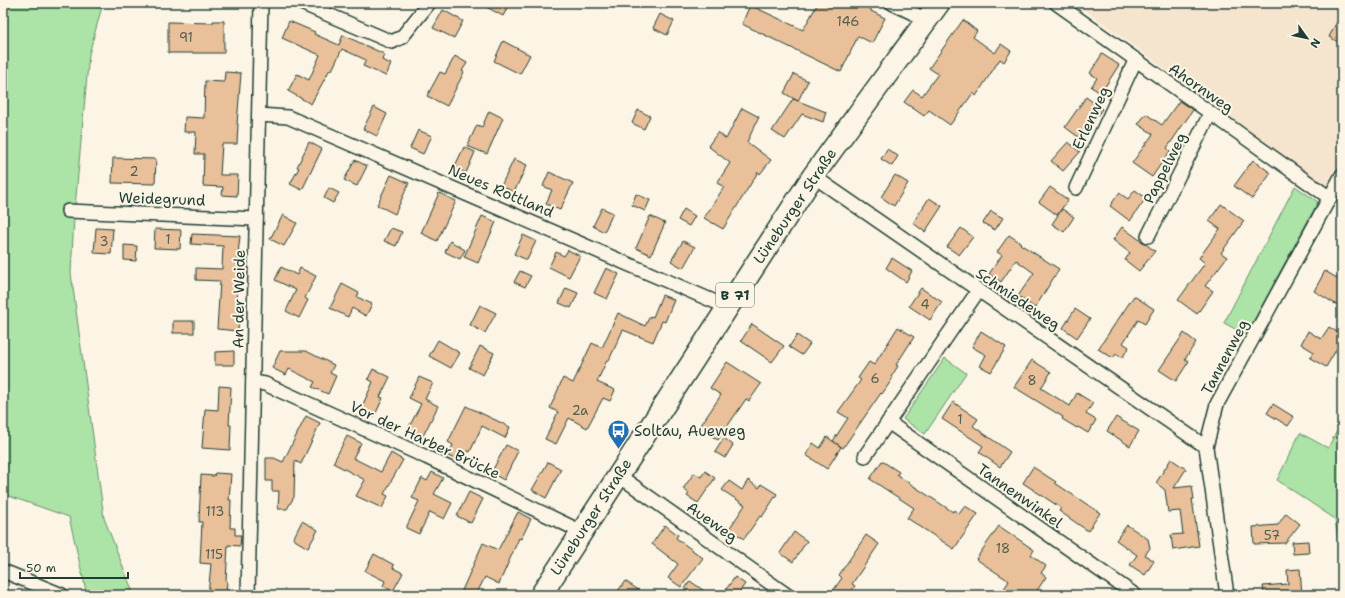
<svg xmlns="http://www.w3.org/2000/svg" width="1345" height="598" viewBox="0 0 1345 598" font-family="'Shantell Sans',sans-serif">
  <rect width="100%" height="100%" fill="#fcf5e5"/>
  <filter id="ink" filterUnits="userSpaceOnUse"><feTurbulence type="fractalNoise" baseFrequency=".025" numOctaves="2"/><feDisplacementMap in="SourceGraphic" scale="8" xChannelSelector="R" yChannelSelector="G"/><feConvolveMatrix kernelMatrix="1 2 1 2 8 2 1 2 1" color-interpolation-filters="sRGB"/></filter>
  <g filter="url(#ink)">
    <polygon fill="#f6e5ce" points="1075,3 1342,3 1342,166 1329,189"/>
    <g fill="#ace3a6" stroke="#66906d">
      <polygon points="3,3 103,3 89,54 74,218 71,273 104,518 134,595 87,595 69,517 3,494"/>
      <polygon points="1295,186 1318,202 1246,335 1224,323"/>
      <polygon points="945,358 966,373 925,434 903,419"/>
      <polygon points="1342,421 1342,571 1335,519 1277,480 1300,433 1328,448"/>
    </g>
    <g fill="#e9c099" stroke="#1f3d34">
      <polygon points="479,3 510,3 503,16"/>
      <polygon points="818,3 860,3 871,9 871,11 885,18 872,43 858,36 841,72 742,24 750,5 803,30"/>
      <polygon points="443,10 463,21 454,38 433,28"/>
      <polygon points="1342,12 1342,44 1329,37"/>
      <polygon points="660,14 674,21 667,35 653,28"/>
      <polygon points="963,20 977,31 973,37 995,53 1001,44 1011,51 1004,62 1000,59 976,96 973,93 950,125 929,110 924,116 904,102 913,90 922,96 938,74 929,68"/>
      <polygon points="213,21 224,21 224,53 168,53 168,22 213,23"/>
      <polygon points="289,21 315,32 314,34 339,45 343,35 384,54 382,60 391,64 386,76 363,66 366,60 342,49 332,70 330,69 311,104 288,91 297,74 309,80 320,55 282,38"/>
      <polygon points="503,41 530,55 520,74 494,61"/>
      <polygon points="1102,54 1119,65 1101,93 1091,87 1097,78 1090,73"/>
      <polygon points="455,56 467,63 462,71 464,72 447,106 427,96 440,72 445,74"/>
      <polygon points="225,72 241,73 237,124 238,124 237,144 222,144 220,175 238,175 237,196 222,195 223,187 203,186 204,154 195,154 196,132 184,132 185,117 204,118 205,81 224,82"/>
      <polygon points="794,74 808,81 798,101 784,93"/>
      <polygon points="1086,97 1102,109 1081,139 1065,127"/>
      <polygon points="793,99 826,112 823,122 802,114 785,139 772,131"/>
      <polygon points="1179,101 1193,110 1167,148 1170,151 1152,177 1132,163 1153,134 1138,124 1146,114 1162,125"/>
      <polygon points="374,107 387,114 377,136 363,129"/>
      <polygon points="742,108 759,117 747,142 771,160 760,174 758,172 723,229 704,218 724,187 717,183 730,163 708,146 718,132 726,139"/>
      <polygon points="638,110 650,116 644,129 632,123"/>
      <polygon points="489,111 503,118 487,154 467,146 477,125 482,127"/>
      <polygon points="418,130 432,136 423,154 410,148"/>
      <polygon points="309,142 322,149 302,190 290,184 299,168 297,167"/>
      <polygon points="1068,142 1080,152 1063,171 1051,161"/>
      <polygon points="464,147 475,152 466,173 454,168"/>
      <polygon points="887,149 898,156 892,166 881,159"/>
      <polygon points="113,158 156,159 155,184 112,183"/>
      <polygon points="514,159 527,165 514,192 501,186"/>
      <polygon points="355,160 367,166 357,186 344,180"/>
      <polygon points="1253,160 1271,173 1252,199 1234,186"/>
      <polygon points="549,172 573,183 560,210 546,204 552,190 543,186"/>
      <polygon points="391,175 409,183 395,214 377,205"/>
      <polygon points="895,175 908,183 894,206 881,197"/>
      <polygon points="1050,187 1068,200 1057,215 1039,202"/>
      <polygon points="329,188 339,193 333,203 324,198"/>
      <polygon points="1135,190 1146,198 1130,221 1110,206 1119,193 1128,199"/>
      <polygon points="439,193 456,201 437,241 421,233"/>
      <polygon points="636,194 650,200 645,211 632,205"/>
      <polygon points="929,198 942,206 925,232 913,223"/>
      <polygon points="1221,204 1244,221 1221,253 1227,257 1205,286 1213,291 1197,314 1178,300 1205,263 1199,258 1220,229 1209,221"/>
      <polygon points="602,208 613,213 604,232 593,226"/>
      <polygon points="684,209 695,216 689,226 678,220"/>
      <polygon points="1062,209 1074,217 1064,232 1052,224"/>
      <polygon points="991,211 1003,218 995,230 983,223"/>
      <polygon points="283,215 297,223 284,246 270,239"/>
      <polygon points="482,216 496,222 478,263 464,257"/>
      <polygon points="650,216 665,223 651,255 636,248"/>
      <polygon points="1122,227 1155,251 1139,271 1125,260 1130,253 1113,240"/>
      <polygon points="96,228 113,229 111,254 94,253"/>
      <polygon points="391,228 402,232 396,246 384,241"/>
      <polygon points="961,228 973,237 959,255 947,247"/>
      <polygon points="155,229 181,230 180,249 154,248"/>
      <polygon points="192,234 240,236 238,254 237,317 239,317 238,331 217,329 220,281 196,280 196,268 222,269 223,246 191,244"/>
      <polygon points="523,235 536,241 527,260 514,254"/>
      <polygon points="1009,235 1021,243 1020,244 1059,269 1035,308 1018,296 1034,273 1016,260 1001,282 989,274 1002,255 997,252"/>
      <polygon points="450,241 465,250 460,259 445,252"/>
      <polygon points="683,241 695,247 683,268 671,261"/>
      <polygon points="124,245 137,246 136,261 124,260"/>
      <polygon points="568,250 580,256 569,277 549,267 556,252 564,256"/>
      <polygon points="892,258 912,271 906,282 886,268"/>
      <polygon points="281,267 297,275 300,268 316,276 305,298 308,300 299,318 286,311 296,290 275,280"/>
      <polygon points="606,268 619,274 607,299 594,293"/>
      <polygon points="520,271 531,276 525,287 514,282"/>
      <polygon points="1325,271 1342,281 1342,308 1314,291"/>
      <polygon points="342,284 359,293 357,297 372,304 366,316 352,308 348,317 330,308"/>
      <polygon points="566,288 578,293 571,308 559,303"/>
      <polygon points="921,288 942,302 930,320 909,306"/>
      <polygon points="662,295 674,300 665,322 662,321 653,342 623,330 609,360 607,360 597,382 615,390 610,401 603,398 587,428 569,418 556,444 545,439 558,412 550,408 563,378 573,383 592,343 602,348 618,313 645,326 650,316 653,317"/>
      <polygon points="1134,296 1154,309 1145,324 1138,320 1123,343 1129,347 1122,358 1116,354 1113,358 1098,349"/>
      <polygon points="480,305 496,313 485,333 470,325"/>
      <polygon points="1075,309 1090,319 1077,338 1063,328"/>
      <rect x="173" y="321" width="21" height="12"/>
      <polygon points="752,324 784,346 772,362 741,341"/>
      <polygon points="898,327 914,337 896,365 898,366 891,377 893,378 882,394 881,393 843,448 833,441 848,418 838,412 861,380 858,378 869,362 874,365"/>
      <polygon points="1329,327 1342,335 1342,340 1326,367 1310,358 1314,352 1301,344 1308,331 1321,339"/>
      <polygon points="981,331 1006,347 991,372 980,366 986,355 972,347"/>
      <polygon points="1184,333 1196,342 1185,359 1189,361 1176,381 1159,370"/>
      <polygon points="797,335 810,344 802,355 789,347"/>
      <polygon points="438,340 460,353 451,368 429,356"/>
      <polygon points="480,346 494,353 483,375 469,368"/>
      <polygon points="234,351 234,365 215,365 215,352"/>
      <polygon points="280,351 306,351 334,365 330,373 336,376 328,394 312,387 315,382 289,369 286,375 272,368"/>
      <polygon points="1032,360 1051,372 1041,388 1070,406 1077,393 1093,403 1086,414 1096,420 1088,433 1078,427 1077,428 1062,419 1063,417 1014,387"/>
      <polygon points="727,362 761,384 749,401 746,399 718,440 699,428 721,395 710,388"/>
      <polygon points="373,369 390,377 380,397 383,398 374,417 360,411 373,382 368,379"/>
      <polygon points="419,377 433,383 425,399 438,406 423,436 408,429 421,404 409,398"/>
      <polygon points="219,386 231,387 229,425 231,425 230,450 202,448 205,409 218,410"/>
      <polygon points="953,402 978,419 973,426 1010,452 1000,467 979,452 983,446 942,419"/>
      <polygon points="1273,404 1294,417 1288,426 1267,413"/>
      <polygon points="466,406 510,427 505,438 482,426 470,452 467,451 462,462 448,456 453,445 448,442"/>
      <polygon points="306,416 320,423 301,464 295,461 294,497 287,509 278,509 279,491 272,491 272,481 266,481 266,458 274,458 283,462"/>
      <polygon points="1116,417 1139,431 1130,446 1107,431"/>
      <polygon points="347,436 361,443 353,458 381,472 391,453 403,460 384,494 388,496 382,508 356,496 365,480 333,463"/>
      <polygon points="827,437 841,447 827,469 806,455 813,443 820,448"/>
      <polygon points="724,438 733,445 725,458 715,452"/>
      <polygon points="506,445 518,451 504,480 491,473"/>
      <polygon points="1171,459 1186,469 1174,488 1192,486 1194,499 1192,499 1199,546 1173,550 1171,535 1183,534 1180,511 1168,512 1165,490 1156,483"/>
      <polygon points="882,461 899,472 897,475 953,512 954,510 959,514 965,506 978,514 954,549 907,518 914,508 870,479"/>
      <polygon points="548,462 561,469 546,498 532,490"/>
      <polygon points="1033,467 1056,482 1055,483 1100,513 1088,531 1059,511 1061,508 1023,483"/>
      <polygon points="705,471 715,478 698,503 687,496 689,493 683,489 694,473 701,477"/>
      <polygon points="432,472 443,478 434,494 452,503 444,519 430,512 419,534 406,528 419,501 412,498 422,478 427,481"/>
      <polygon points="215,473 231,474 229,500 231,500 230,528 235,528 235,535 241,535 240,546 228,545 226,581 227,581 226,595 208,595 211,564 200,563 202,522 199,522 201,475 214,476"/>
      <polygon points="748,480 759,488 761,484 777,494 762,517 760,516 744,539 729,529 745,505 722,490 729,481 742,490"/>
      <polygon points="469,492 483,499 471,523 457,516"/>
      <polygon points="518,512 531,519 521,539 519,538 499,584 485,577 476,595 460,595 483,543 498,550"/>
      <polygon points="1286,513 1300,524 1285,543 1254,544 1253,527 1278,525"/>
      <polygon points="302,521 318,530 308,548 293,539"/>
      <polygon points="665,525 678,535 676,538 703,558 681,587 668,578 678,564 652,544"/>
      <polygon points="1127,525 1148,539 1150,548 1145,555 1154,561 1145,575 1130,565 1137,555 1116,540"/>
      <polygon points="999,526 1034,550 1031,555 1046,566 1041,573 1046,577 1034,595 1000,595 1009,581 976,559"/>
      <polygon points="794,532 807,541 793,562 780,553"/>
      <polygon points="866,535 879,544 852,584 855,586 849,595 830,595 842,578 839,575"/>
      <polygon points="1308,541 1309,553 1293,554 1292,542"/>
      <polygon points="374,554 394,565 393,568 403,573 393,591 383,586 385,581 365,571"/>
      <polygon points="1300,569 1302,595 1264,595 1263,586 1288,584 1287,570"/>
      <polygon points="735,577 745,584 737,595 722,595"/>
      <polygon points="625,581 646,595 615,595"/>
      <polygon points="690,581 710,595 681,595"/>
    </g>
    <g fill="none" stroke-linecap="round" stroke-linejoin="round">
      <defs>
        <g id="street">
          <polyline points="301,3 392,42 402,37 429,3"/>
          <polyline points="892,3 927,20"/>
          <polyline points="1056,3 1330,198"/>
          <polyline points="259,115 288,117 727,307"/>
          <polyline points="813,176 1206,447"/>
          <polyline points="1076,188 1135,61"/>
          <polyline points="68,211 256,219"/>
          <polyline points="1148,236 1210,114"/>
          <polyline points="253,382 265,384 426,457 582,532"/>
          <polyline points="888,422 1135,595"/>
          <polyline points="865,456 978,291"/>
          <polyline points="618,475 787,595"/>
          <polyline points="3,571 62,595"/>
          <polyline points="248,595 261,3"/>
          <polyline points="1227,595 1206,447 1217,404 1342,175"/>
        </g>
        <polyline id="primary" points="541,595 813,176 939,3"/>
      </defs>
      <use href="#street" stroke="#1f3d34" stroke-width="16"/>
      <use href="#primary" stroke="#1f3d34" stroke-width="24"/>
      <use href="#street" stroke="#fcf5e5" stroke-width="13"/>
      <use href="#primary" stroke="#fcf5e5" stroke-width="21"/>
    </g>
  </g>
  <defs>
    <symbol id="bus-pin" viewBox="-11 -11 22 30"><path d="M0 17L-7.5 6A9.5 9.5 0 1 1 7.5 6Z" fill="#1f6fb2" stroke="#fcf5e5"/><path d="M-5-6H5V4H4V6H2V4H-2V6H-4V4H-5ZM-3.5-4V0h7V-4ZM-3.5 1.2v1.5H-2V1.2ZM2 1.2v1.5H3.5V1.2Z" fill="#fff"/></symbol>
  </defs>
  <g fill-rule="evenodd">
    <use href="#bus-pin" x="606" y="418" width="25" height="34"/>
  </g>
  <g text-anchor="middle" dominant-baseline="central" stroke-width="4" stroke-linejoin="round" paint-order="stroke">
    <g font-size="13" fill="#525e4d">
      <text x="848" y="21">146</text>
      <text x="186" y="37">91</text>
      <text x="134" y="171">2</text>
      <text x="168" y="239">1</text>
      <text x="104" y="241">3</text>
      <text x="925" y="304">4</text>
      <text x="875" y="378">6</text>
      <text x="1032" y="380">8</text>
      <text x="580" y="410">2a</text>
      <text x="960" y="419">1</text>
      <text x="215" y="511">113</text>
      <text x="1272" y="535">57</text>
      <text x="1003" y="548">18</text>
      <text x="214" y="554">115</text>
    </g>
    <rect fill="#fcf5e5" stroke="#617469" stroke-width="1" x="716" y="283" width="38" height="24" rx="3"/>
    <g font-size="14" font-weight="bold" fill="#1f3d34">
      <text x="735" y="295">B 71</text>
    </g>
    <g font-size="15" fill="#1f3d34" stroke="#fcf5e5">
      <text transform="translate(1201 88) rotate(35)">Ahornweg</text>
      <text transform="translate(1091 118) rotate(-65)">Erlenweg</text>
      <text transform="translate(1165 168) rotate(-63)">Pappelweg</text>
      <text transform="translate(501 191) rotate(23)">Neues Rottland</text>
      <text transform="translate(162 199) rotate(2)">Weidegrund</text>
      <text transform="translate(795 206) rotate(-56)">Lüneburger Straße</text>
      <text transform="translate(239 299) rotate(-89)">An der Weide</text>
      <text transform="translate(1018 299) rotate(34)">Schmiedeweg</text>
      <text transform="translate(1225 357) rotate(-62)">Tannenweg</text>
      <text transform="translate(425 440) rotate(25)">Vor der Harber Brücke</text>
      <text transform="translate(1020 496) rotate(35)">Tannenwinkel</text>
      <text transform="translate(591 517) rotate(-57)">Lüneburger Straße</text>
      <text transform="translate(712 522) rotate(35)">Aueweg</text>
    </g>
    <g font-size="15" fill="#1f3d34" stroke="#fcf5e5" text-anchor="start">
      <text x="634" y="431">Soltau, Aueweg</text>
    </g>
  </g>
  <rect width="1345" height="598" fill="none" stroke="#fcf5e5" stroke-width="16"/>
  <rect x="8" y="8" width="1329" height="582" fill="none" stroke="#1f3d34" stroke-width="1.5" filter="url(#ink)"/>
  <g transform="translate(1307 38) rotate(123)" stroke="#fcf5e5" stroke-width="3" paint-order="stroke">
  <path d="M0-3L7 15L0 10L-7 15Z" fill="#1f3d34"/>
  <text y="-6" font-size="11" font-weight="bold" text-anchor="middle" fill="#1f3d34">N</text>
  </g>
  <path d="M20 572v6h108v-6" fill="none" stroke="#1f3d34" stroke-width="2"/>
  <text x="26" y="572" font-size="12" fill="#1f3d34" stroke="#fcf5e5" stroke-width="3" paint-order="stroke">50 m</text>
</svg>
